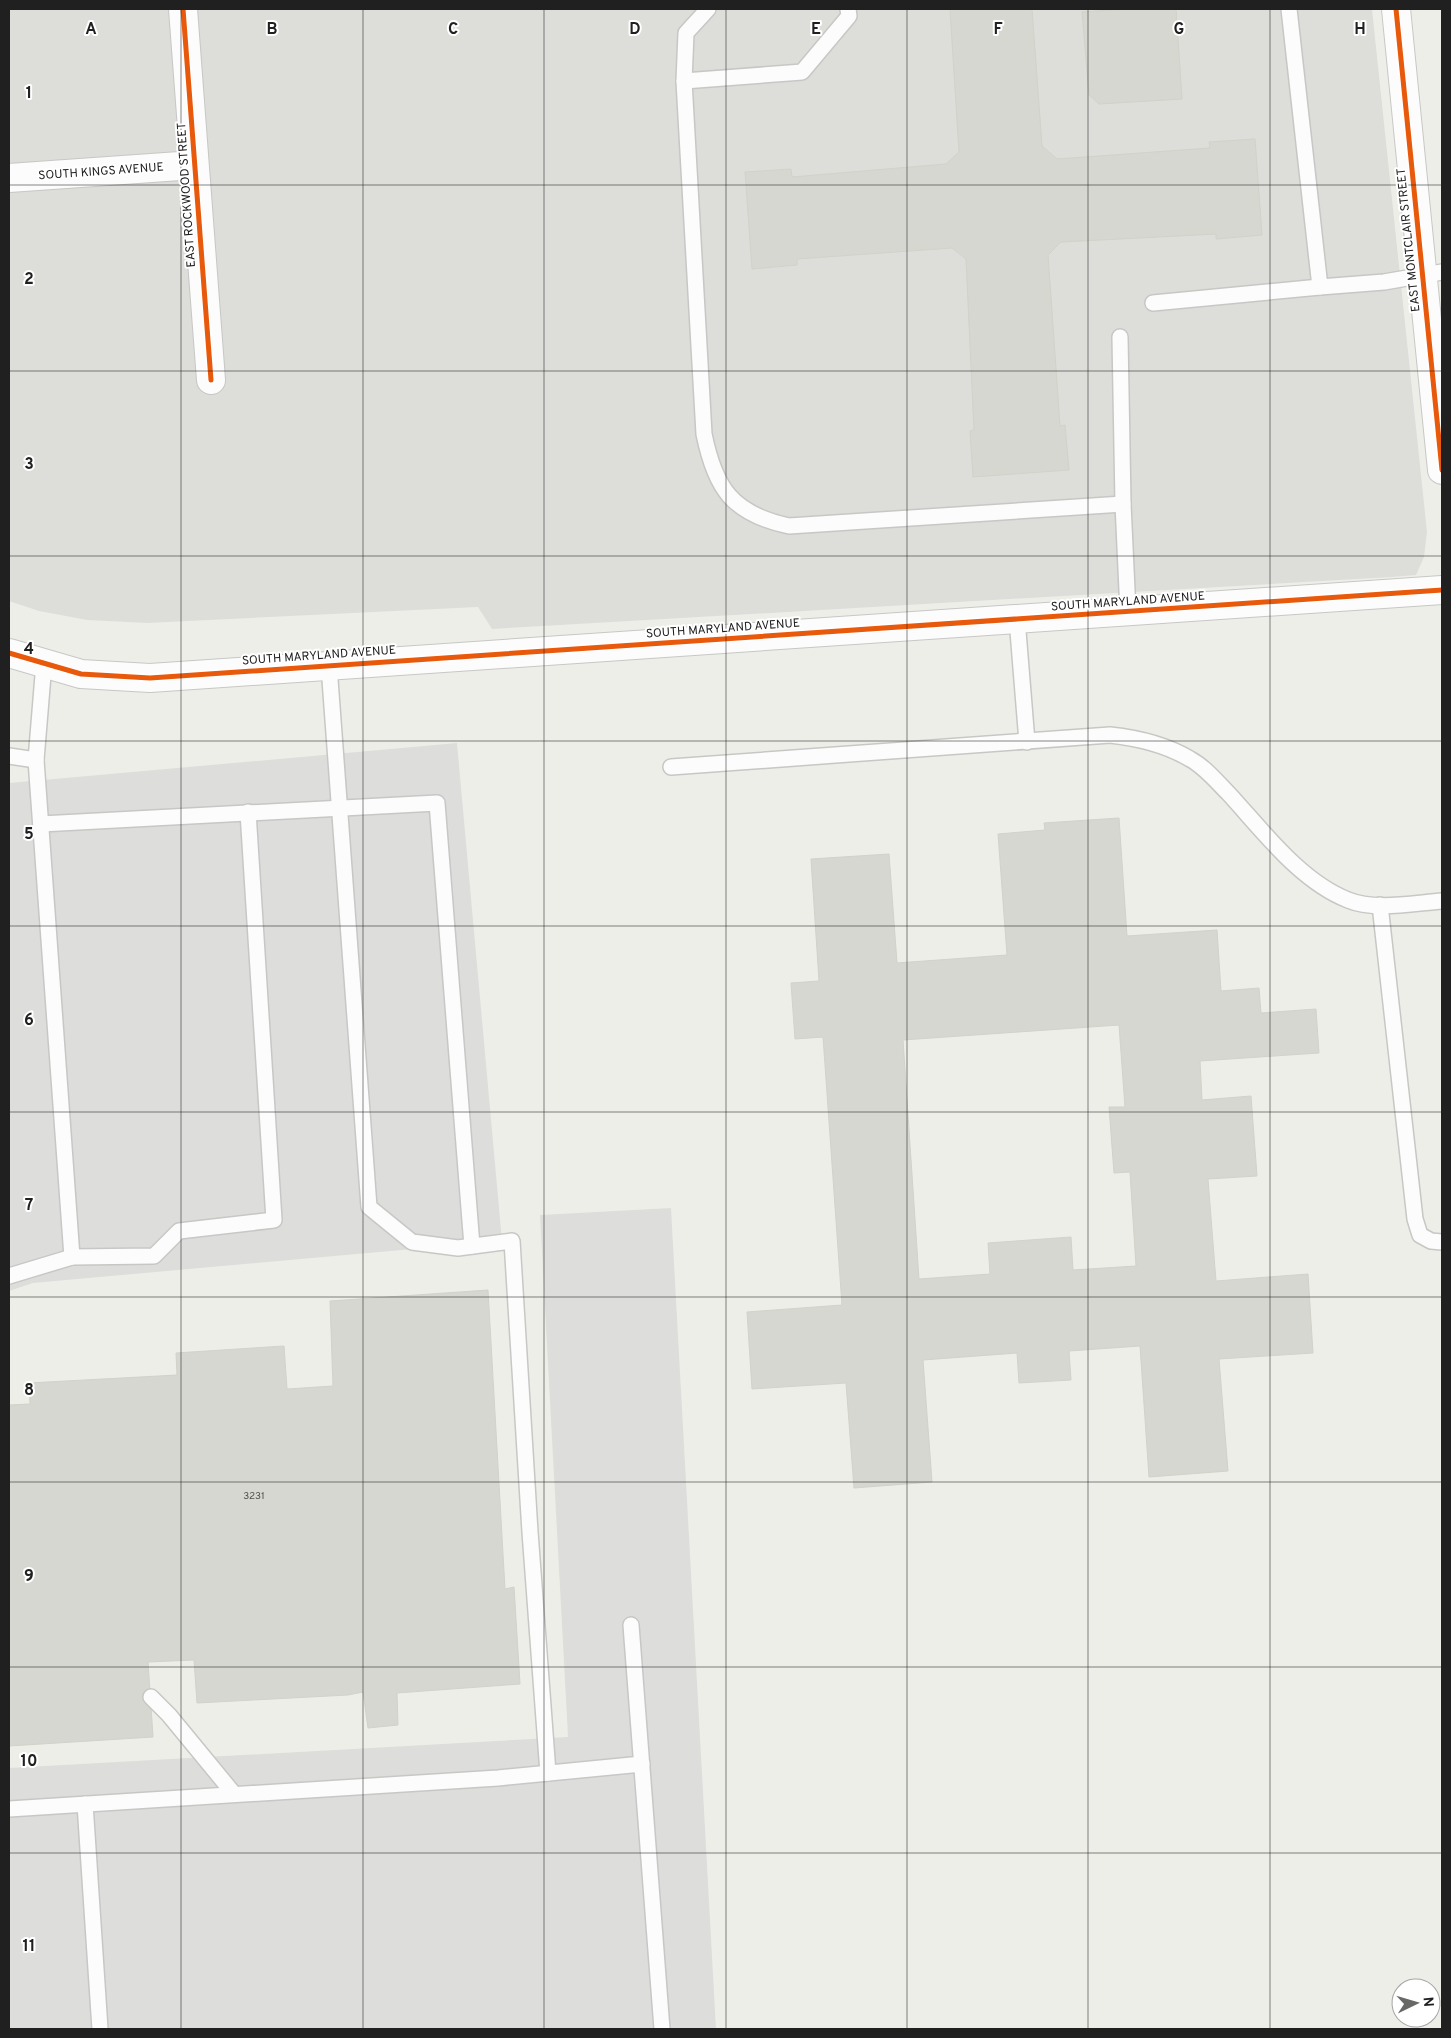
<svg xmlns="http://www.w3.org/2000/svg" width="1451" height="2038" viewBox="0 0 1451 2038" font-family="Overpass,sans-serif">
  <rect width="100%" height="100%" fill="#eeeee9"/>
  <polygon fill="#ddddda" points="9,9 1372,9 1427,532 1424,557 1416,575 1392,577 492,629 478,607 147,623 87,620 39,611 9,601"/>
  <g fill="#dddddb">
    <polygon points="457,743 502,1241 33,1283 9,1291 9,783"/>
    <polygon points="671,1208 716,2029 9,2029 9,1768 568,1737 540,1215"/>
  </g>
  <g fill="#d7d7d1" stroke="#d2d2ca" fill-rule="evenodd">
    <polygon points="950,9 1032,9 1042,146 1057,159 1210,148 1209,142 1255,139 1262,235 1216,239 1216,234 1061,242 1048,255 1060,426 1065,425 1069,470 973,477 970,431 974,430 966,259 952,248 797,259 797,265 752,269 745,172 791,169 792,177 946,164 959,152"/>
    <polygon points="1125,9 1176,9 1182,99 1099,104 1089,95 1082,12"/>
    <path d="M1119,818L1127,936L1217,930L1221,991L1259,988L1261,1013L1316,1009L1319,1053L1200,1061L1202,1100L1251,1096L1257,1176L1208,1179L1216,1281L1308,1274L1313,1353L1219,1359L1228,1471L1149,1477L1140,1346L1069,1351L1071,1380L1019,1383L1017,1353L923,1360L932,1482L854,1488L846,1383L752,1389L747,1312L842,1305L823,1037L795,1039L791,983L819,981L811,859L889,854L897,963L1007,955L998,834L1045,830L1044,823ZM1119,1025L1125,1107H1109L1114,1173L1130,1172L1136,1266L1073,1270L1071,1237L988,1243L990,1274L919,1279L903,1040Z"/>
    <polygon points="488,1290 505,1589 514,1587 520,1684 397,1693 398,1725 368,1728 363,1692 348,1695 197,1703 194,1660 148,1662 153,1737 9,1746 9,1405 30,1404 29,1383 177,1375 176,1353 284,1346 287,1389 333,1386 330,1301"/>
  </g>
  <g fill="none" stroke-linecap="round" stroke-linejoin="round">
    <defs>
      <g id="lane">
        <path d="M708,9L686,33L684,81L704,434C715,488 732,514 789,526L1123,504"/>
        <polyline points="1289,9 1320,287 1384,282 1442,272"/>
        <polyline points="684,81 802,72 849,16 848,9"/>
        <polyline points="1153,303 1320,287"/>
        <polyline points="1120,337 1123,504 1128,612"/>
        <polyline points="1017,619 1027,742"/>
        <polyline points="44,663 36,760 72,1257 154,1256 179,1231 274,1220 248,812"/>
        <polyline points="329,666 369,1207 412,1242 458,1248 512,1241 530,1532 548,1773"/>
        <polyline points="9,756 36,760"/>
        <path d="M671,767L1110,735C1138,738 1165,744 1190,759C1205,767 1217,782 1229,794C1263,831 1300,881 1348,900C1374,911 1414,903 1442,901"/>
        <polyline points="41,824 437,803 472,1246"/>
        <polyline points="1380,905 1415,1219 1420,1235 1431,1241 1442,1242"/>
        <polyline points="9,1276 72,1257"/>
        <polyline points="631,1625 662,2029"/>
        <polyline points="151,1697 169,1715 234,1794"/>
        <polyline points="85,1804 100,2029"/>
        <polyline points="9,1809 498,1778 642,1764"/>
      </g>
      <g id="street">
        <polyline points="183,9 211,380"/>
        <polyline points="1396,9 1442,470"/>
        <polyline points="9,178 194,165"/>
        <polyline points="9,653 81,674 150,678 1442,590"/>
      </g>
    </defs>
    <use href="#lane" stroke="#c7c7c5" stroke-width="18"/>
    <use href="#street" stroke="#c7c7c5" stroke-width="30"/>
    <use href="#lane" stroke="#fcfcfc" stroke-width="15"/>
    <use href="#street" stroke="#fcfcfc" stroke-width="28"/>
    <defs>
      <g id="cycleway">
        <polyline points="183,9 211,380"/>
        <polyline points="1396,9 1442,470"/>
        <polyline points="9,653 81,674 150,678 1442,590"/>
      </g>
    </defs>
    <use href="#cycleway" stroke="#fff" stroke-width="8"/>
    <use href="#cycleway" stroke="#e8590c" stroke-width="5"/>
  </g>
  <path fill="none" stroke="#202020" stroke-width="1" stroke-opacity="0.55" d="M181,9V2029M363,9V2029M544,9V2029M726,9V2029M907,9V2029M1088,9V2029M1270,9V2029M9,185H1442M9,371H1442M9,556H1442M9,741H1442M9,926H1442M9,1112H1442M9,1297H1442M9,1482H1442M9,1667H1442M9,1853H1442"/>
  <g text-anchor="middle" dominant-baseline="central" stroke-width="4" stroke-linejoin="round" paint-order="stroke">
    <g font-size="10" fill="#4f4f4d">
      <text x="254" y="1496">3231</text>
    </g>
    <g font-size="12" fill="#202020" stroke="#fff">
      <text transform="translate(101 172) rotate(-4)">SOUTH KINGS AVENUE</text>
      <text transform="translate(187 195) rotate(-94)">EAST ROCKWOOD STREET</text>
      <text transform="translate(1409 240) rotate(-96)">EAST MONTCLAIR STREET</text>
      <text transform="translate(1128 602) rotate(-4)">SOUTH MARYLAND AVENUE</text>
      <text transform="translate(723 629) rotate(-4)">SOUTH MARYLAND AVENUE</text>
      <text transform="translate(319 656) rotate(-4)">SOUTH MARYLAND AVENUE</text>
    </g>
  </g>
  <g font-size="16" text-anchor="middle" font-weight="bold" fill="#202020" stroke="#fff" stroke-width="4" stroke-linejoin="round" paint-order="stroke">
    <text x="91" y="34">A</text>
    <text x="272" y="34">B</text>
    <text x="453" y="34">C</text>
    <text x="635" y="34">D</text>
    <text x="816" y="34">E</text>
    <text x="998" y="34">F</text>
    <text x="1179" y="34">G</text>
    <text x="1360" y="34">H</text>
    <text x="29" y="98">1</text>
    <text x="29" y="284">2</text>
    <text x="29" y="469">3</text>
    <text x="29" y="654">4</text>
    <text x="29" y="839">5</text>
    <text x="29" y="1025">6</text>
    <text x="29" y="1210">7</text>
    <text x="29" y="1395">8</text>
    <text x="29" y="1581">9</text>
    <text x="29" y="1766">10</text>
    <text x="29" y="1951">11</text>
  </g>
  <rect width="1451" height="2038" fill="none" stroke="#202020" stroke-width="20"/>
  <g transform="translate(1416 2003) rotate(85)"><circle r="24" fill="#ffffff" stroke="#a6a6a6"/>
  <path d="M0-4L9 19L0 12L-9 19Z" fill="#686866"/>
  <text y="-8" font-size="14" font-weight="bold" text-anchor="middle" fill="#202020">N</text>
  </g>
</svg>
